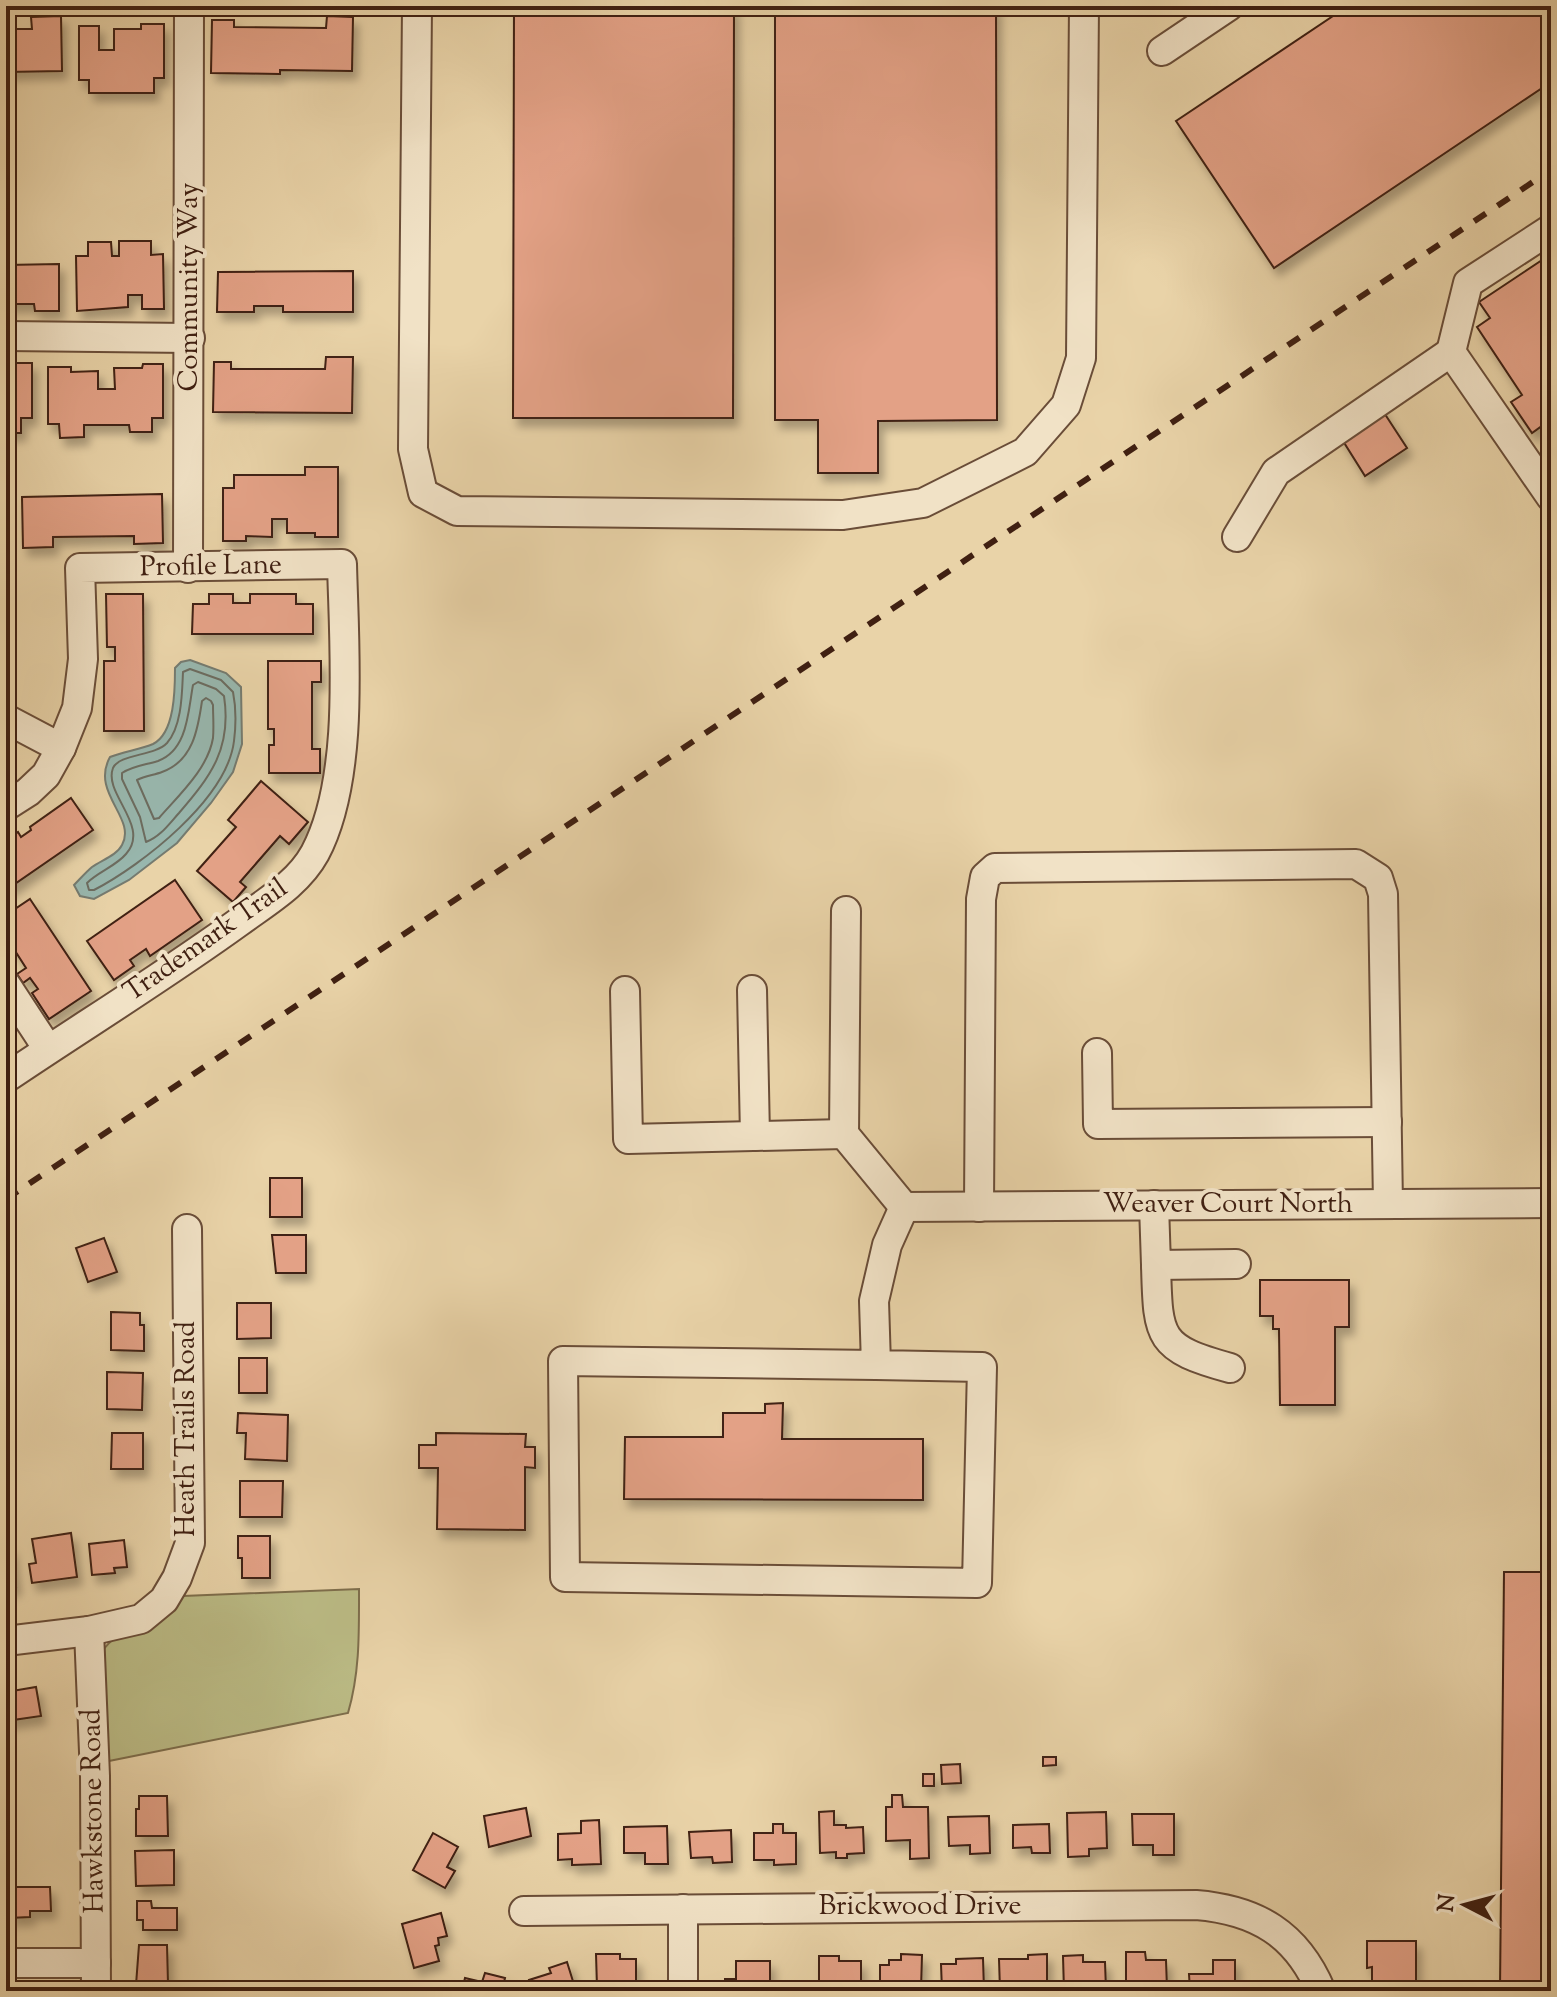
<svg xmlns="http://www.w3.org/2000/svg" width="1557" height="1997" viewBox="0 0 1557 1997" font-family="'Sorts Mill Goudy',serif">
  <defs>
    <filter id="shadow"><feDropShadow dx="5" dy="8" stdDeviation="4" flood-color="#0004"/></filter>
  </defs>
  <rect width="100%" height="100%" fill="#e9d3a8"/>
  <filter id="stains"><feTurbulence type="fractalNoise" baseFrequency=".0025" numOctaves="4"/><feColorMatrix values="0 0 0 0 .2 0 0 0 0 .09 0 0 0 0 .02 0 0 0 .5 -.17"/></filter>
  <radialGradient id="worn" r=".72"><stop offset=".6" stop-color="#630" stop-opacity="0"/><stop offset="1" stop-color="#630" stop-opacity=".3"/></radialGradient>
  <path fill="#bbbb85" stroke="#7e6e4c" stroke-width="2" d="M359,1589C359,1632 360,1672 348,1713L104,1762L101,1653C119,1624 160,1621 183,1596Z"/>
  <path fill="#98b7ae" stroke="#757b70" stroke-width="2" d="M190,660L226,673L241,687L242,744L233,772L211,803L177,843L129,880L94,899L80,896L74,885C80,879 86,872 92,867C102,860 117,855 122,845C137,818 90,793 110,757C123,752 141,749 153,744C175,733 175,689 175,668L181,662Z"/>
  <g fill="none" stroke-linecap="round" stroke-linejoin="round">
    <g stroke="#6c6c60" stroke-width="2">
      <path d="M190,669L221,680L233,692C236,707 236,725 234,741C227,799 142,865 94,890H89L87,883C98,872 116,866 126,854C151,826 103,794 113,768C119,754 155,756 167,743C182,726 182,693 183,672Z"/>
      <path d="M198,682L216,689L224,696C232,748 211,776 179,813C169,824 160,837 146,842L140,817L122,779V773C133,766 145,765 158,761C188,750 188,711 193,685Z"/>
      <path d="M206,698L211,701L213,705C213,716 214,727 213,738C208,769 178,796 159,818L154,819L137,780C145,776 154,775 162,772C193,761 198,729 202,701Z"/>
    </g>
  </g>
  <g fill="#e3a186" stroke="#402012" stroke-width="2" filter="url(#shadow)">
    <polygon points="514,6 734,6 733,418 513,418"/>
    <polygon points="775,6 996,6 997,420 878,421 878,473 818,473 818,420 775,420"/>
    <polygon points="1348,6 1551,6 1551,82 1274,268 1176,121"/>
    <polygon points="61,16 62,71 6,72 6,29 32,29 31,17"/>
    <polygon points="327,16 353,17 352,71 280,70 280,74 211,73 212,20 234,20 234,27 326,28"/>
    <polygon points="141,24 164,24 164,78 154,78 154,93 89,93 89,80 79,80 79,26 99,26 99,50 114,50 114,29 141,29"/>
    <polygon points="119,241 151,241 151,255 163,254 164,309 142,309 142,295 128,295 128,307 77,311 76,256 88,256 88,242 111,242 112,256 119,256"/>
    <polygon points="1551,254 1551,430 1546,423 1532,433 1511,402 1522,395 1477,327 1490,318 1479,302"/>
    <polygon points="59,264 59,311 35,311 34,304 6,304 6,265"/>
    <polygon points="353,271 353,312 283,312 283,306 254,306 254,312 217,312 218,272"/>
    <polygon points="326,357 353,357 352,413 213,412 214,362 231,362 231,369 325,369"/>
    <polygon points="12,363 32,363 32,418 21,418 21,433 6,433 6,368 12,369"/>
    <polygon points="143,364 163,364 163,418 152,418 152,432 130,432 129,425 84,425 84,437 60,438 59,424 48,424 48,367 71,367 71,372 98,371 98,389 115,389 114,368 142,368"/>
    <polygon points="1379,405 1407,448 1365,476 1338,433"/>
    <polygon points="305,467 338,467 338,537 315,537 315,533 287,533 287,519 272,519 272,537 246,536 246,541 223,541 223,488 234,488 234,475 305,475"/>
    <polygon points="162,494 163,543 134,544 134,536 53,537 53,547 23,548 22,497"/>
    <polygon points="106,594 143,594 144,731 104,731 104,661 115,661 115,647 107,647"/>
    <polygon points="209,594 233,594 233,603 250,603 250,594 296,594 296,604 313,604 313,634 192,634 193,604 209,604"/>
    <polygon points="268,661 321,661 321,682 312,682 312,749 320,749 320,773 269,773 269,745 274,745 274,729 268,729"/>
    <polygon points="261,781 308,822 289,844 280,836 240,882 246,887 233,902 197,871 236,827 228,820"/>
    <polygon points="71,798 93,830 6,890 6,841 18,832 21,837 31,830 30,827"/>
    <polygon points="175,880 202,920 150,956 146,949 130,960 134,966 114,980 87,941"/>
    <polygon points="30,899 91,991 49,1019 32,993 38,989 30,978 23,983 17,974 26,968 10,943 6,946 6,915"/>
    <rect x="270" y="1178" width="32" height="39"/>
    <polygon points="272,1235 306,1235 306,1273 276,1273"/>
    <polygon points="104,1238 117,1272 88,1282 76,1248"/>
    <polygon points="1260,1280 1349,1280 1349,1327 1335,1327 1335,1405 1280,1405 1279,1329 1273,1329 1273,1316 1260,1316"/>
    <polygon points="237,1303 271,1303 271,1338 237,1339"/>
    <polygon points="111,1312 140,1313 140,1325 144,1325 144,1351 111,1350"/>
    <rect x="239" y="1358" width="28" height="35"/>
    <polygon points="107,1372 143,1373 142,1410 107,1409"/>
    <polygon points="783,1403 782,1439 923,1439 923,1500 624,1499 625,1437 723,1437 723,1413 765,1413 765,1404"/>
    <polygon points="238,1413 288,1415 287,1461 245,1459 246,1433 237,1433"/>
    <polygon points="112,1433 143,1433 143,1469 111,1469"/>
    <polygon points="436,1433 526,1434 525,1447 535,1447 535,1468 525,1467 525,1530 437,1529 438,1468 419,1468 419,1445 436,1445"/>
    <polygon points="240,1481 283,1481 282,1517 240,1517"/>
    <polygon points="71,1533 77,1577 32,1583 29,1564 36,1563 32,1539"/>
    <polygon points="238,1536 270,1536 270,1578 242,1578 242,1558 238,1558"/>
    <polygon points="124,1540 127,1567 114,1568 115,1573 92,1575 89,1544"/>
    <polygon points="11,1547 16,1587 6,1589 6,1548"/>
    <polygon points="1504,1572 1551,1572 1551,1991 1500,1991"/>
    <polygon points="36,1687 41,1716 6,1721 6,1692"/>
    <polygon points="1043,1757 1056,1757 1056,1765 1043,1766"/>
    <polygon points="960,1764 961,1783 942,1784 941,1765"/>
    <rect x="923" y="1774" width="11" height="12"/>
    <polygon points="892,1795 902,1795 903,1807 928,1807 929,1858 910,1859 910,1840 886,1841 886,1807 892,1807"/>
    <polygon points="139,1796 167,1796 168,1836 136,1836 136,1809 139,1809"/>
    <polygon points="526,1808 531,1836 489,1847 484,1816"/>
    <polygon points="834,1811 834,1825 846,1825 846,1828 863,1827 864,1853 847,1854 847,1858 836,1858 836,1852 820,1853 819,1812"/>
    <polygon points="1106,1812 1107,1848 1089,1849 1089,1856 1068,1857 1067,1813"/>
    <polygon points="1132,1814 1174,1814 1174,1855 1153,1855 1153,1845 1133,1845"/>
    <polygon points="989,1816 990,1853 970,1854 970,1845 949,1846 948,1817"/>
    <polygon points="599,1820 601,1864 572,1865 572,1859 558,1860 558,1834 581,1833 581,1821"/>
    <polygon points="773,1824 783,1824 783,1833 796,1833 796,1864 774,1865 774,1860 754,1860 754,1833 773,1833"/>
    <polygon points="1049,1824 1050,1853 1032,1853 1031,1847 1013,1848 1013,1825"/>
    <polygon points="667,1826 668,1864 645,1864 645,1853 624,1853 624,1827"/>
    <polygon points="731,1830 732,1862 713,1863 712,1857 691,1858 689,1832"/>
    <polygon points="433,1833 458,1847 447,1867 455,1871 445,1888 413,1870"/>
    <polygon points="174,1850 174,1885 136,1886 135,1851"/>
    <polygon points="8,1887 50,1887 51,1911 30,1911 30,1917 9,1918"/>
    <polygon points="137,1901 151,1901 152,1908 177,1908 177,1930 143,1930 143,1920 137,1920"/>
    <polygon points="441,1913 447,1936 438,1938 439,1945 435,1946 439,1961 414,1968 402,1924"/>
    <polygon points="1367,1941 1416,1941 1416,1987 1372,1987 1372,1967 1367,1968"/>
    <polygon points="139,1945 167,1945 168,1984 136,1985"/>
    <polygon points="1126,1952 1145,1952 1146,1960 1166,1960 1167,1989 1126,1989"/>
    <polygon points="596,1954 620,1954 620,1959 636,1959 636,1986 597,1987"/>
    <polygon points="901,1954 922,1955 921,1989 880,1989 880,1965 889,1965 889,1960 901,1960"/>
    <polygon points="1047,1954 1047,1991 1000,1990 999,1959 1028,1959 1028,1955"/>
    <polygon points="1083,1955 1083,1962 1105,1962 1106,1990 1064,1991 1063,1956"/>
    <polygon points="819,1956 839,1956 839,1961 861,1961 861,1991 819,1991"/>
    <polygon points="983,1958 984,1991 942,1991 941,1964 956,1964 956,1959"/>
    <polygon points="1213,1960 1235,1960 1235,1991 1190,1991 1189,1974 1213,1974"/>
    <polygon points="736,1961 770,1961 770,1991 725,1991 725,1979 736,1979"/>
    <polygon points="567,1962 576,1991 532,1991 529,1980 551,1973 549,1968"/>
    <polygon points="485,1973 505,1978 502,1991 462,1991 465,1978 482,1982"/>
  </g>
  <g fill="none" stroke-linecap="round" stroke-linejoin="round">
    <defs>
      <g id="minor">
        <polyline points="417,6 413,449 423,493 457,511 843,515 923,503 1025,452 1066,405 1081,358 1084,6"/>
        <polyline points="1162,51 1229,6"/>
        <polyline points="6,336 190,338"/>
        <polyline points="1451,352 1468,283 1551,229"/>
        <polyline points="1237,537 1276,472 1451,352 1551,497"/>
        <polyline points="188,568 189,6"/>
        <polyline points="6,719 61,748"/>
        <path d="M6,806L28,792L46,775L61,748L77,708L83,659L80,568L342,564C344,648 355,778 315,853C298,884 266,902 239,922C163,977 83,1026 6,1078"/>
        <polyline points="846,911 844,1134 904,1207"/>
        <polyline points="6,985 48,1049"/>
        <polyline points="752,990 755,1136"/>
        <polyline points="625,991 628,1139 844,1134"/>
        <polyline points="1097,1053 1098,1124 1387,1122"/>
        <polyline points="1154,1205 1156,1265 1236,1264"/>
        <polyline points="904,1207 1551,1203"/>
        <polyline points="979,1207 981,899 985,877 995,868 1356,864 1378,878 1383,894 1388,1204"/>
        <path d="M1156,1265C1158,1338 1157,1348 1230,1368"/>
        <polyline points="876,1365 982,1367 977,1583 565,1577 563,1361 876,1365 874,1301 887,1245 904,1207"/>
        <polyline points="89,1631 95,1776 96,1991"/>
        <polyline points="6,1641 89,1631 141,1619 164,1600 177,1578 190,1543 187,1229"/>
        <polyline points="683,1909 683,1991"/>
        <path d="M524,1911L1196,1905C1257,1910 1297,1934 1321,1991"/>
        <polyline points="6,1963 96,1963"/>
      </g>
    </defs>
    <use href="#minor" stroke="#6a4d38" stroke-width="32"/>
    <use href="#minor" stroke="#f1e2c6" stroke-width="28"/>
    <polyline stroke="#402012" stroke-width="6" stroke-dasharray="14 14" stroke-linecap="butt" points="6,1199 1551,170"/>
  </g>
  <g text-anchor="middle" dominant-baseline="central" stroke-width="8" stroke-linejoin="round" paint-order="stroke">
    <g font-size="28" fill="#402012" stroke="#f1e2c6">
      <text transform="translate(190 287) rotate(-90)">Community Way</text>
      <text transform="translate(211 567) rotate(-1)">Profile Lane</text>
      <text transform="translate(206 941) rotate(-35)">Trademark Trail</text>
      <text x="1228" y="1205">Weaver Court North</text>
      <text transform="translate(187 1429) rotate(-90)">Heath Trails Road</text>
      <text transform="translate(94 1811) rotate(-91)">Hawkstone Road</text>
      <text x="920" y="1907">Brickwood Drive</text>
    </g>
  </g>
  <rect width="1557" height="1997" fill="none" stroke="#e9d3a8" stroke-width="32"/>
  <rect x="8" y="8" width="1541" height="1981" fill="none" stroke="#402012" stroke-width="4"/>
  <rect x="16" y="16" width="1525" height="1965" fill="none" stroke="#402012" stroke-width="2"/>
  <g transform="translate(1465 1905) rotate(276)" stroke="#f1e2c6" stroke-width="6" paint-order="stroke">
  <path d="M0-6L14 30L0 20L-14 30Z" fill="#402012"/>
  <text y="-12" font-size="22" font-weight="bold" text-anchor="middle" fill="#402012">N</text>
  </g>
  <rect width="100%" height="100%" filter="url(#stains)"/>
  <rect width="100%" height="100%" fill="url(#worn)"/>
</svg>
